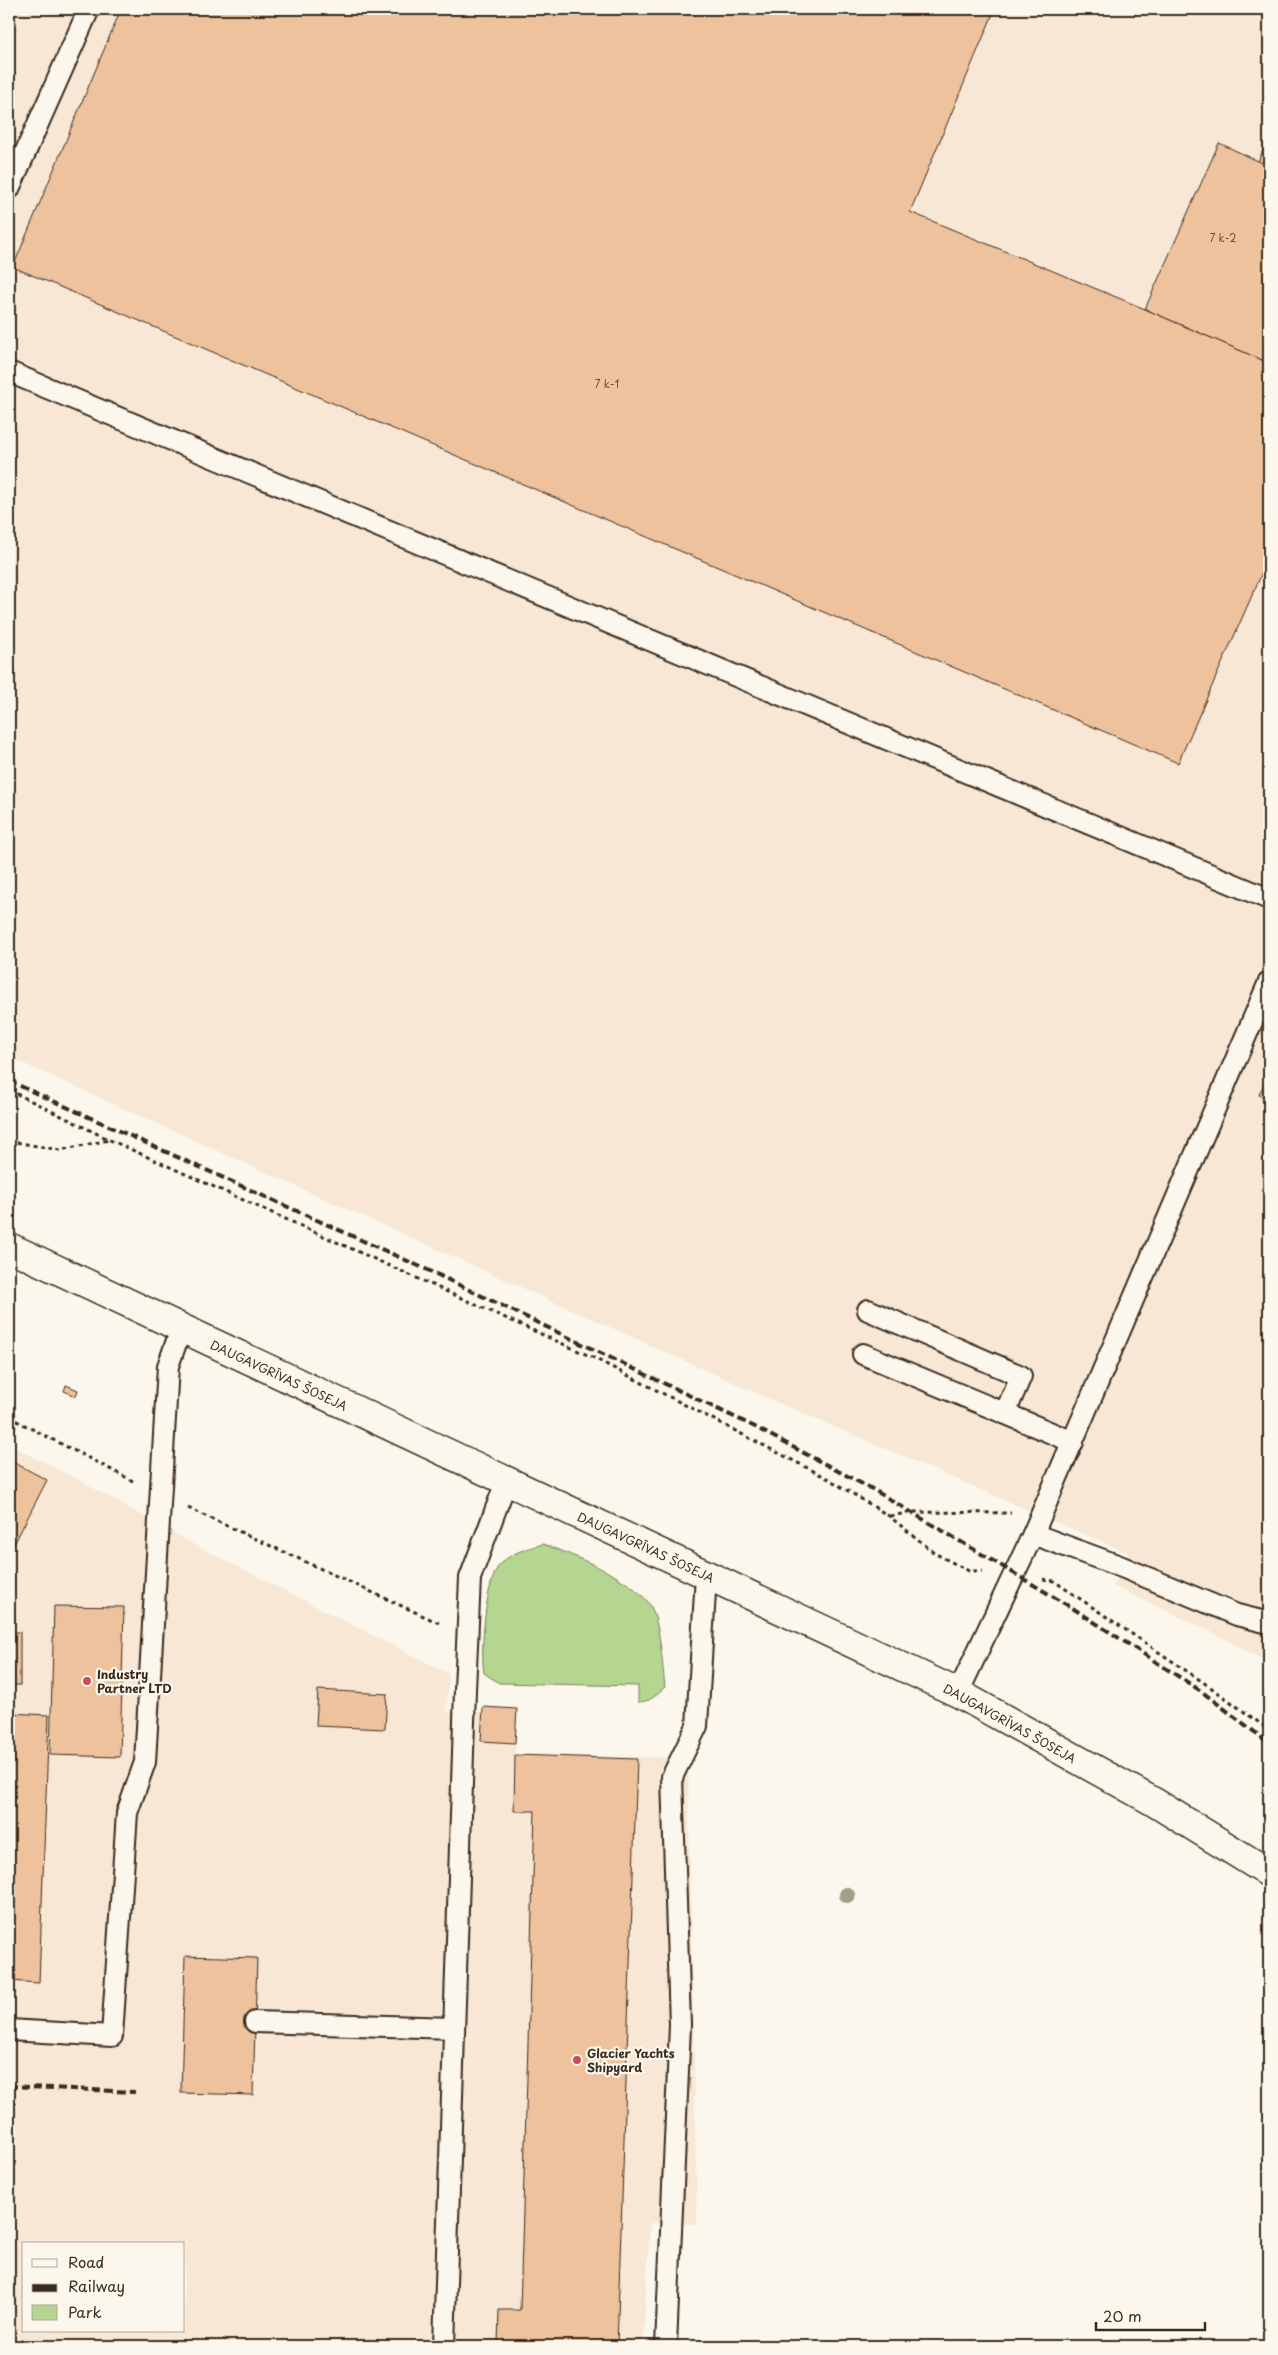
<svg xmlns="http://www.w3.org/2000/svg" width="1278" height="2355" viewBox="0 0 1278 2355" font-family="'Playpen Sans',sans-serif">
  <rect width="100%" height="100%" fill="#fbf7ec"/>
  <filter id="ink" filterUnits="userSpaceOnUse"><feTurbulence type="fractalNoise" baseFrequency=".02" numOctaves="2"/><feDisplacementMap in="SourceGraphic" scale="10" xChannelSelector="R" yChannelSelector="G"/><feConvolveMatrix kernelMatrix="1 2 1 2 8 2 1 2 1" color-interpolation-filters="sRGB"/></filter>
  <g filter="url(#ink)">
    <g fill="#f7e7d4" fill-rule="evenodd">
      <polygon points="9,9 1269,9 1269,1663 1212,1632 1113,1586 1128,1553 772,1400 9,1057"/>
      <path d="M9,1445L72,1476L193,1544L449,1674L446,1711L483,1712L482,1741L515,1743V1755L688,1758L697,2224L650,2223L643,2346H9ZM24,2244H184V2331H24Z"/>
    </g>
    <path fill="#b4d690" stroke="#788057" d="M543,1544C572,1555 642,1581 653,1611C661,1634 662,1662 665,1687C656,1695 651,1702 638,1702V1686L499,1683L484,1673C480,1651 485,1579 501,1563C513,1552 528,1548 543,1544Z"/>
    <g fill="#eec29d" stroke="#3b2a1e">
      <polygon points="121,9 995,9 910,212 1145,309 1269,363 1269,557 1178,763 13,267"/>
      <polygon points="1269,135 1269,166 1258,162"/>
      <polygon points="1219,143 1269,166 1269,363 1145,309"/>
      <polygon points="1269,1072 1269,1100 1259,1095"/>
      <polygon points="66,1385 78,1390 76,1396 64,1391"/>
      <polygon points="9,1423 16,1427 9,1442"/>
      <polygon points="9,1460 47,1480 9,1554"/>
      <polygon points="54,1606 124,1607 120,1757 50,1755"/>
      <rect x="9" y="1632" width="11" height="53"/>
      <polygon points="318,1690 387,1694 385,1729 316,1726"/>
      <polygon points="483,1707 517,1709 515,1743 481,1741"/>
      <polygon points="9,1713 49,1715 39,1983 9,1981"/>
      <polygon points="515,1755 637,1759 617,2346 498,2346 499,2310 520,2310 535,1811 514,1811"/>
      <polygon points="185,1956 257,1958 253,2095 181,2093"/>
    </g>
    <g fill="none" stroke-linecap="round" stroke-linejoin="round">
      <defs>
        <g id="service">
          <polyline points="9,189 89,9"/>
          <polyline points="9,372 1269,899"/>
          <polyline points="868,1310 1021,1376 1005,1413"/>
          <polyline points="863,1354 1073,1442"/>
          <polyline points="1033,1534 1122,1567 1237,1615 1269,1623"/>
          <polyline points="958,1693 1033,1534 1269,982"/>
          <polyline points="255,2022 454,2028"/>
          <polyline points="9,2030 112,2036 127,1813 145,1762 168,1366 181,1329"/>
          <polyline points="444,2346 465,1690 470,1578 506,1482"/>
          <polyline points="666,2346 680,2025 672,1777 697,1726 706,1575"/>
        </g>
        <polyline id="secondary" points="9,1247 958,1693 1154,1802 1269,1873"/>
      </defs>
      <use href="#service" stroke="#3b2a1e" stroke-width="24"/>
      <use href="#secondary" stroke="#3b2a1e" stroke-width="31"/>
      <g stroke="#3b2a1e" stroke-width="3" stroke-dasharray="4 4" stroke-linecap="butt">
        <polyline points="9,1090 110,1140 592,1357 827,1478 889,1516 936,1554 969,1571 982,1571"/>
        <polyline points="9,1141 60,1150 109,1140"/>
        <polyline points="9,1417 133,1481"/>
        <polyline points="188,1508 439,1623"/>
        <polyline points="890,1516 913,1512 1011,1513"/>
        <polyline points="1043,1579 1054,1581 1216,1691 1269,1730"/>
      </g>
      <use href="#service" stroke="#fbf7ec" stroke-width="20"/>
      <use href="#secondary" stroke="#fbf7ec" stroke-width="28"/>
      <g stroke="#3b2a1e" stroke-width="4" stroke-dasharray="8 4" stroke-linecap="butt">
        <polyline points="9,1081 432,1272 753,1426 874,1490 1074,1609 1201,1691 1269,1743"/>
        <polyline points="9,2086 135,2092"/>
      </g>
    </g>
    <circle fill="#a29e8a" cx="847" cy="1895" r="8"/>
  </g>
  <g fill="#d1495b" stroke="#fbf7ec" stroke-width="2">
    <circle cx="87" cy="1681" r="5"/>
    <circle cx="577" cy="2060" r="5"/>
  </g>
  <g text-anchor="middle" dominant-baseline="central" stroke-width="4.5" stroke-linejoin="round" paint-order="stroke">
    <g font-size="10" fill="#68503e">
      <text x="1223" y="237">7 k-2</text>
      <text x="607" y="383">7 k-1</text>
    </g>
    <g font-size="12" fill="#3b2a1e" stroke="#fbf7ec">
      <text transform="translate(279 1375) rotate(25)">DAUGAVGRĪVAS ŠOSEJA</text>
      <text transform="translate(646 1547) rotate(25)">DAUGAVGRĪVAS ŠOSEJA</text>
      <text transform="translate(1010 1723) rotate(29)">DAUGAVGRĪVAS ŠOSEJA</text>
    </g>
    <g font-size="12" font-weight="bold" fill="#3b2a1e" stroke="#fbf7ec" text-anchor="start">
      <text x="97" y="1674">Industry<tspan x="97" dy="14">Partner LTD</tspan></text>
      <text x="587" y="2053">Glacier Yachts<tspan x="587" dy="14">Shipyard</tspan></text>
    </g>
  </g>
  <rect width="1278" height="2355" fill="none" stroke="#fbf7ec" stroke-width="30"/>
  <rect x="15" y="15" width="1248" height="2325" fill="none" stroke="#3b2a1e" stroke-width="2" filter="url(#ink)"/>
  <rect x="22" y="2242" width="162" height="90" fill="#fbf7ec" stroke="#aea59a"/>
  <rect x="32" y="2259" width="25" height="8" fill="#fbf7ec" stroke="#aea59a"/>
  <text x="68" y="2268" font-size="15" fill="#3b2a1e">Road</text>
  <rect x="32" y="2284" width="25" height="8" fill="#3b2a1e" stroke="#aea59a"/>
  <text x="68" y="2292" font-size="15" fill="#3b2a1e">Railway</text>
  <rect x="32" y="2305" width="25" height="15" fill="#b4d690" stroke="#aea59a"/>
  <text x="68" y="2318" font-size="15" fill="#3b2a1e">Park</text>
  <path d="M1096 2322v8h109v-8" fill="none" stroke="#3b2a1e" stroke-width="2.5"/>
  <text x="1103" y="2322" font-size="15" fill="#3b2a1e" stroke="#fbf7ec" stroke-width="4" paint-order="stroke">20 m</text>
</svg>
